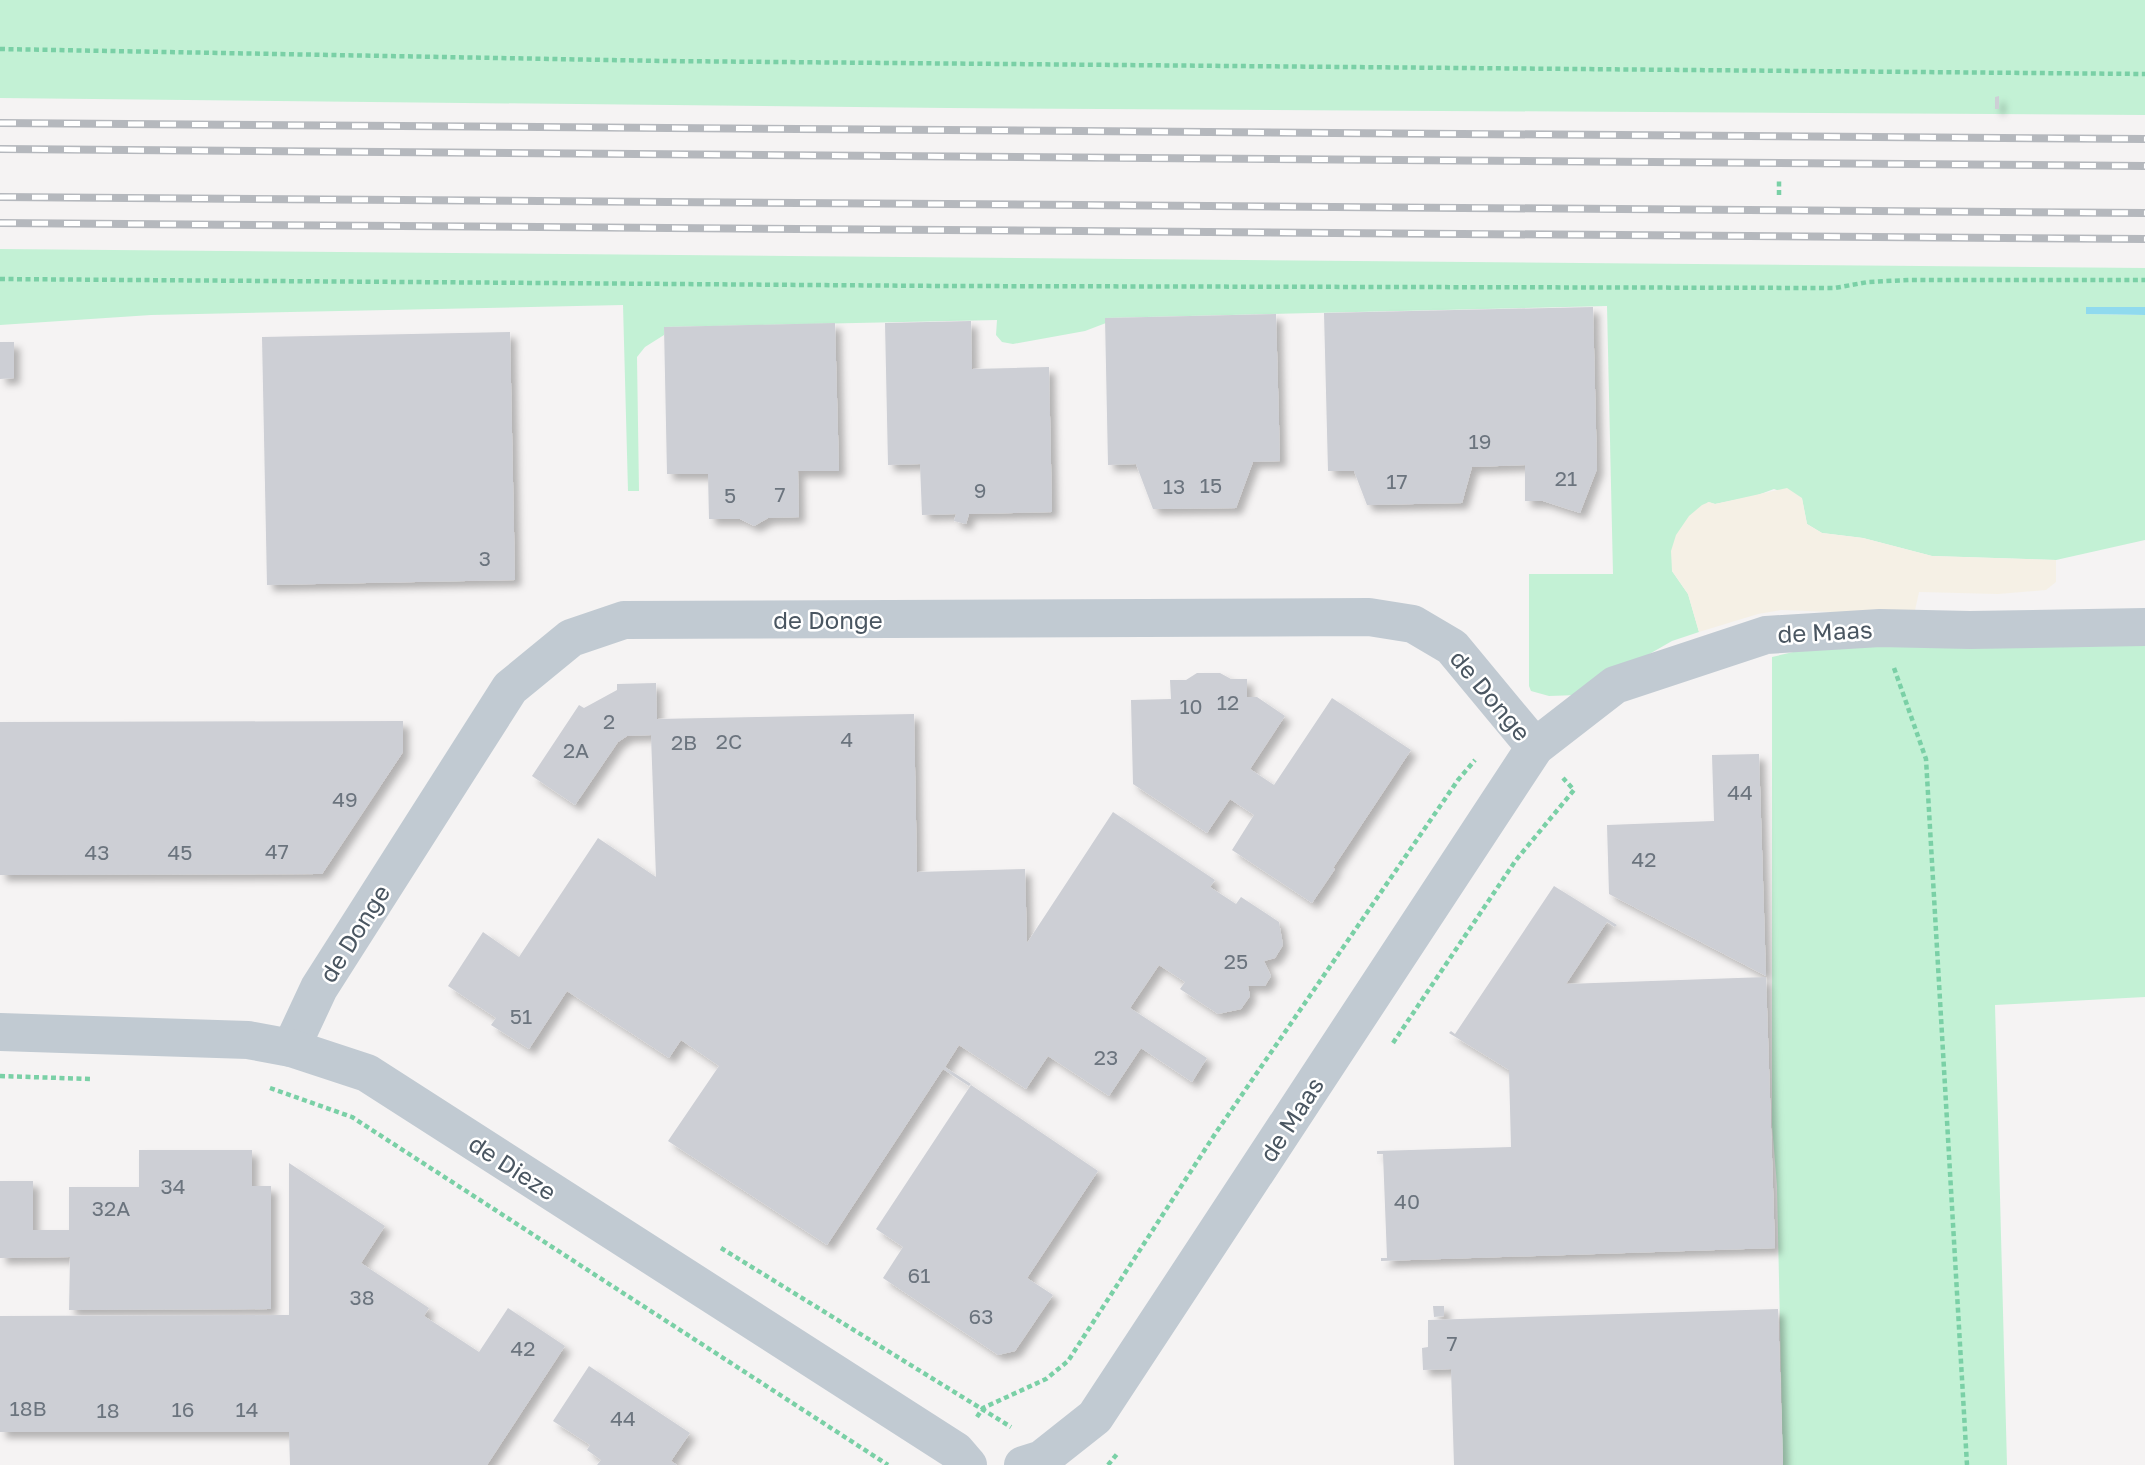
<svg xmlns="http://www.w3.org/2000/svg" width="2145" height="1465" viewBox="0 0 2145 1465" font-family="'Golos Text',sans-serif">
  <defs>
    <filter id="shadow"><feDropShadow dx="6" dy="6" stdDeviation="3.5" flood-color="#0004"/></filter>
  </defs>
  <rect width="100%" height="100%" fill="#f5f3f3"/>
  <g fill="#c3f1d5">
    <polygon points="0,0 2145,0 2145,115 948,108 0,98"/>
    <polygon points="0,249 2145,268 2145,307 2086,307 2086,314 2145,315 2145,540 2056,560 1932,556 1863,538 1822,533 1807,524 1802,499 1774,489 1755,496 1715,504 1708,502 1672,571 1688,594 1699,632 1672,641 1578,695 1549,696 1531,691 1529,686 1529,574 1613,574 1607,306 1106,318 1106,323 1085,331 1013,344 1002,342 996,335 997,320 664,327 664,335 645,347 637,357 639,491 628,491 623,305 151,315 0,325"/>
    <polygon points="2145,639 2145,997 1995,1005 2007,1465 1783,1465 1777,1186 1772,1125 1772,657 1828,644"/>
  </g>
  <polygon fill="#f5f0e5" points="1787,488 1802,498 1807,524 1822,533 1863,538 1932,556 2056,560 2056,582 2046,590 1998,594 1919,592 1914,615 1781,610 1758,614 1699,632 1688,594 1672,571 1671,551 1676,535 1689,516 1702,505 1709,502 1715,504"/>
  <polygon fill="#90daee" points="2086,307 2145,307 2145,315 2086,314"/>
  <g fill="#cdcfd5" filter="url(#shadow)">
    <polygon points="1999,96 1999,109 1995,109 1995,97"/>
    <polygon points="1593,307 1597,469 1580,513 1543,501 1525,501 1525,465 1472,467 1462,503 1367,505 1354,471 1328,471 1324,313"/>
    <polygon points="1276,314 1280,461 1253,462 1236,508 1153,509 1136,464 1108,465 1105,318"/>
    <polygon points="971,321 972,369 1049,367 1052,512 969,514 966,524 954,521 956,514 922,515 920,464 888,465 885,323"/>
    <polygon points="835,323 839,471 798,471 799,517 768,518 754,526 740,519 709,519 708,474 667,474 664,327"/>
    <polygon points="510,332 515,580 267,585 262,337"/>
    <polygon points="0,342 14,342 14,378 0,379"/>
    <polygon points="1197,673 1220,673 1231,679 1247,679 1247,697 1257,697 1285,716 1250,769 1274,785 1332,698 1411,750 1333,868 1335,869 1312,903 1232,850 1254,815 1230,799 1207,833 1133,784 1131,700 1171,699 1170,680 1186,680"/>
    <polygon points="656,683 657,719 914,714 917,872 1025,869 1027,943 1113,812 1215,880 1210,887 1236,904 1241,897 1279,922 1283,945 1275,958 1264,961 1271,976 1265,986 1248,986 1250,996 1241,1009 1218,1014 1180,989 1185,982 1159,965 1130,1008 1207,1058 1192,1082 1141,1048 1109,1096 1048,1056 1026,1089 959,1045 945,1067 971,1084 969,1086 943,1069 827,1245 668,1141 719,1066 681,1040 669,1058 567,991 529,1049 491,1025 496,1018 448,986 483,932 519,957 598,838 656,877 651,735 627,736 618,742 575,805 532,776 579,705 584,708 617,690 617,684"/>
    <polygon points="403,721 403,752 322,874 0,875 0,722"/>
    <polygon points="1759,754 1766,976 1609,894 1607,825 1714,821 1712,755"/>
    <polygon points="1554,886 1617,925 1615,927 1607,922 1566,984 1766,977 1775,1248 1381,1261 1381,1258 1387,1258 1383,1154 1377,1154 1377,1151 1511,1147 1509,1070 1449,1033 1451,1031 1455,1034"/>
    <polygon points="971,1085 1098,1171 1027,1278 1053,1295 1015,1351 998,1355 883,1278 903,1247 876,1229"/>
    <polygon points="139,1150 252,1150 252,1186 271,1186 271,1309 69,1310 70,1257 0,1258 0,1181 33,1181 33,1230 69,1230 69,1187 139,1187"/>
    <polygon points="289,1163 385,1226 361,1263 429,1308 424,1316 479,1352 508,1308 565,1346 487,1465 290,1465 289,1432 0,1432 0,1316 289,1315"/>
    <polygon points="1433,1306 1444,1306 1444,1316 1434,1317"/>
    <polygon points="1778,1309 1783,1465 1454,1465 1451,1369 1423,1370 1422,1348 1428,1347 1428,1320"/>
    <polygon points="589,1366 690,1433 671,1461 677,1465 597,1465 601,1460 587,1450 590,1445 553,1421"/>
  </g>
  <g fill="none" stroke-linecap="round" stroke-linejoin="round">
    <g stroke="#7ad0a6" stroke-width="4.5" stroke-dasharray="5 3.5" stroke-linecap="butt">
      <polyline points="0,49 664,61 2145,74"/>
      <polyline points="1779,195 1779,179"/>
      <polyline points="0,279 947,286 1835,288 1868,282 1909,280 2145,280"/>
      <polyline points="1894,668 1926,759 1967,1465"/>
      <polyline points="1393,1043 1516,860 1574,790 1563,778"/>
      <polyline points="0,1076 90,1079"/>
      <polyline points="270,1088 352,1117 888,1465"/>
      <polyline points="721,1248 1011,1427"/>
      <polyline points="977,1417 983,1408 1046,1379 1068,1361 1215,1134 1458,780 1475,760"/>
      <polyline points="1108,1465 1117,1454"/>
    </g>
    <g stroke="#c1cad2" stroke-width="38">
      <polyline points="291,1048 319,988 510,688 571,638 624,620 1369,617 1413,624 1452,647 1535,747"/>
      <polyline points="1023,1465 1042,1459 1095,1417 1535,747 1615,685 1766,635 1880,628 1970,630 2145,627"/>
    </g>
    <polyline stroke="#c1cad2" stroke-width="38" points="0,1032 248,1040 291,1048 367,1073 956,1451 968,1465"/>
    <defs>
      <g id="rail">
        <polyline points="0,123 2145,139"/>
        <polyline points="0,149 2145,166"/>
        <polyline points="0,197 2145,213"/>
        <polyline points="0,223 2145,239"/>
      </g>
    </defs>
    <use href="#rail" stroke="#b5b8bd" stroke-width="8"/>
    <use href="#rail" stroke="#fff" stroke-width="5" stroke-dasharray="16" stroke-linecap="butt"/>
  </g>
  <g text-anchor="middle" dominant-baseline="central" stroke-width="5" stroke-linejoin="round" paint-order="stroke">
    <g font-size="21" fill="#6b747e">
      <text x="1480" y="441">19</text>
      <text x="1566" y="478">21</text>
      <text x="1397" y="481">17</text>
      <text x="1211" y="485">15</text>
      <text x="1174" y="486">13</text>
      <text x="980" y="490">9</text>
      <text x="780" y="494">7</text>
      <text x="730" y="495">5</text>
      <text x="485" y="558">3</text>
      <text x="1228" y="702">12</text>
      <text x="1191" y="706">10</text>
      <text x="609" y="721">2</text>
      <text x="847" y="739">4</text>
      <text x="729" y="741">2C</text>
      <text x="684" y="742">2B</text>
      <text x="576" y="750">2A</text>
      <text x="1740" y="792">44</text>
      <text x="345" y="799">49</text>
      <text x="277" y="851">47</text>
      <text x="97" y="852">43</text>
      <text x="180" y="852">45</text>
      <text x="1644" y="859">42</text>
      <text x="1236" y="961">25</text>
      <text x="521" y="1016">51</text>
      <text x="1106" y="1057">23</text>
      <text x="173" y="1186">34</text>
      <text x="1407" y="1201">40</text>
      <text x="111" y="1208">32A</text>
      <text x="919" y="1275">61</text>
      <text x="362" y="1297">38</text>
      <text x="981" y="1316">63</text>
      <text x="1452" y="1343">7</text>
      <text x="523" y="1348">42</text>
      <text x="28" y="1408">18B</text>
      <text x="183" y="1409">16</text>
      <text x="247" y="1409">14</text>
      <text x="108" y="1410">18</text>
      <text x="623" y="1418">44</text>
    </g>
    <g font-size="24" fill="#4a5661" stroke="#fff">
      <text x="828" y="619">de Donge</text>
      <text transform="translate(1825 631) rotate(-3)">de Maas</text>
      <text transform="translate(1491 695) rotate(50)">de Donge</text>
      <text transform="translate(354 933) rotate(-58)">de Donge</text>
      <text transform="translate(1291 1119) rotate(-57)">de Maas</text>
      <text transform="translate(513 1167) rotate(33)">de Dieze</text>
    </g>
  </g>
</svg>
